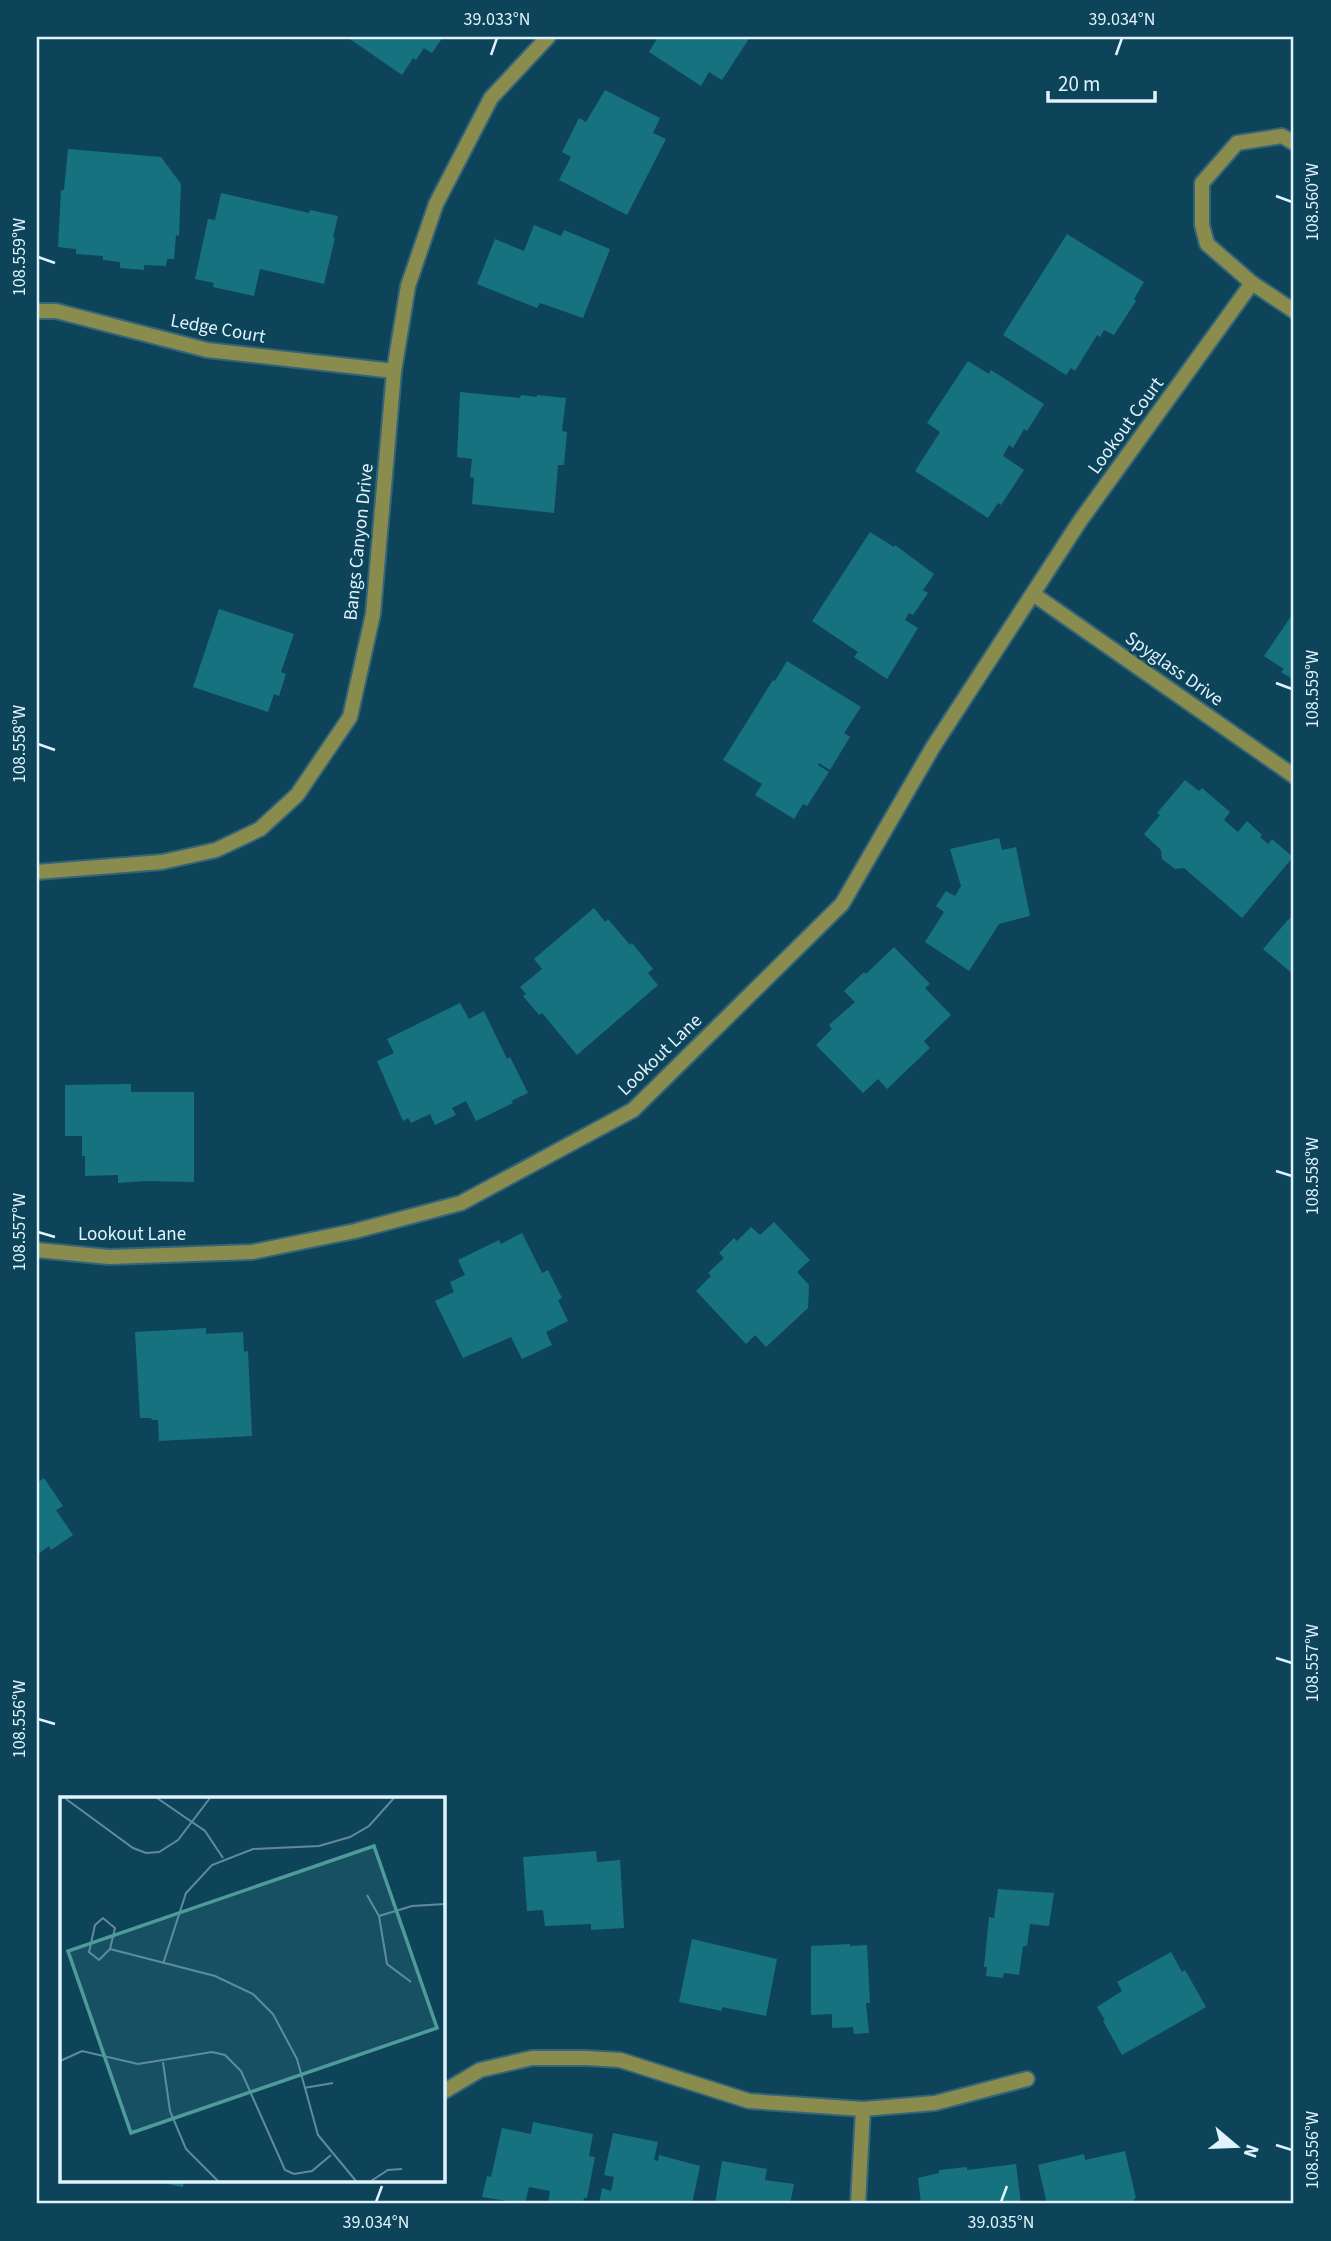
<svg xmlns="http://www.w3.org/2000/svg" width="1331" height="2241" viewBox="0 0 1331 2241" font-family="'Source Sans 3',sans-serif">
  <rect width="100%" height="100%" fill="#0e445a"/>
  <g fill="#17727f">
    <polygon points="347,37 443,37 432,53 424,48 416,60 413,58 402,75"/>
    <polygon points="658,37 750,37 722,80 709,72 701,86 649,52"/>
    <polygon points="605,90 660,118 653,133 666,139 627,215 559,180 571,157 562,152 579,118 586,122"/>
    <polygon points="68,149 161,157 181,184 179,236 176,235 174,259 167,259 166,266 144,265 144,270 120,268 120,262 103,260 103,256 76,254 76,249 58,247 61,190 64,190"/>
    <polygon points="221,193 309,213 310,210 338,216 333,237 335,238 324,284 260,269 254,296 213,287 214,283 195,279 208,219 215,220"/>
    <polygon points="534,225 561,236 564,230 610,249 583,318 540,303 537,308 477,284 495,239 524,251"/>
    <polygon points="1067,234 1144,282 1134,299 1136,301 1114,335 1104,330 1100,337 1097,335 1075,371 1071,368 1066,375 1003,335"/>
    <polygon points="968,361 989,374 991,370 1044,404 1027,431 1024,429 1013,448 1009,445 1003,456 1024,470 1001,505 998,503 988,518 915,471 940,432 927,423"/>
    <polygon points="460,392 520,398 521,395 537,397 537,395 566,398 562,431 567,432 564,465 558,465 554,513 472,504 474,478 470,477 472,459 457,457"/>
    <polygon points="870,532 894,547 895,545 934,574 923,590 928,593 913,615 909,613 905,620 918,628 887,679 854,657 858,652 812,621"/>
    <polygon points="219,609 294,634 281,672 286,674 279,696 274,694 268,712 193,687"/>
    <polygon points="1294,612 1294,680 1281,672 1284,669 1264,656"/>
    <polygon points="787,661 861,707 844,733 850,737 830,770 819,763 818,765 829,772 807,806 803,804 794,819 755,795 762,784 723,760 773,680 775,681"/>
    <polygon points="1185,780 1199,791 1202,788 1230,812 1224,820 1238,832 1247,821 1262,835 1260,837 1268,844 1272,839 1293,857 1242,918 1184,868 1175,869 1162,859 1161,850 1144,834 1160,815 1157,813"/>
    <polygon points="999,838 1002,850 1016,847 1030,916 999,924 969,971 925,942 944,912 936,906 946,891 955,896 961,886 950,849"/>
    <polygon points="594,908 605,922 608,919 630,945 632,943 653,969 648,973 658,985 577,1055 542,1013 539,1015 523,996 526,994 520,987 542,969 534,959"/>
    <polygon points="1294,913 1294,975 1263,949"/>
    <polygon points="894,947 930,984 925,988 951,1015 924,1041 930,1048 887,1089 878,1079 863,1093 816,1045 832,1029 829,1025 855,1002 844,991 864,972 866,974"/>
    <polygon points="460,1003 469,1019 484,1011 507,1059 510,1057 528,1093 511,1101 513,1103 476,1121 466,1101 452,1108 456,1115 435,1125 430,1114 411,1123 408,1118 403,1121 377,1061 394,1053 387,1039"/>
    <polygon points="131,1084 131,1092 194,1092 194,1182 145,1181 118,1183 118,1175 85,1176 85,1156 82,1156 82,1136 65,1136 65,1085"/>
    <polygon points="774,1222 810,1260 797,1272 809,1285 808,1308 766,1347 755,1335 746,1344 696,1291 711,1276 708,1273 724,1258 719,1253 734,1238 737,1241 751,1227 760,1235"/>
    <polygon points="522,1233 542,1273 548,1270 562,1298 558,1300 568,1321 546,1332 552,1345 522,1359 511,1337 463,1358 435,1301 454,1292 450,1282 465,1275 458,1260 499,1240 501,1244"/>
    <polygon points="206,1328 206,1334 243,1332 244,1352 248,1351 252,1436 159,1441 158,1420 152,1420 151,1418 140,1418 135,1332"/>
    <polygon points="44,1478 63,1506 56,1510 73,1535 51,1550 49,1546 37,1555 37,1483"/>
    <polygon points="596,1851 597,1862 620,1860 624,1928 591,1930 591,1924 545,1926 543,1910 527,1911 523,1857"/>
    <polygon points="998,1889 1054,1893 1049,1926 1030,1924 1027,1946 1023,1946 1019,1975 1004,1973 1003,1978 986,1976 987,1967 984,1967 989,1917 994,1918"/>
    <polygon points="692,1939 777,1959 766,2016 722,2007 722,2011 679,2002"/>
    <polygon points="850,1944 850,1946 867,1945 870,2003 866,2003 869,2033 854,2034 853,2027 832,2028 832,2014 811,2015 811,1946"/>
    <polygon points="1171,1952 1182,1972 1185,1970 1206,2007 1122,2055 1103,2021 1105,2020 1097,2007 1122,1991 1117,1982"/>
    <polygon points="533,2122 593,2134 589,2156 595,2157 587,2198 584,2198 582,2204 548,2204 550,2191 529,2187 525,2204 482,2197 487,2176 491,2177 502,2128 531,2134"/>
    <polygon points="613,2133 658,2142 654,2160 658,2161 659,2155 700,2166 692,2204 599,2204 602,2188 611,2191 614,2177 604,2175"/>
    <polygon points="1125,2151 1136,2198 1134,2198 1135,2204 1047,2204 1038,2165 1084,2154 1085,2160"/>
    <polygon points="722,2161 767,2169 765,2180 794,2184 790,2204 715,2204"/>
    <polygon points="1016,2164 1021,2204 921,2204 918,2178 939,2173 939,2170 967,2167 967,2170"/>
    <polygon points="148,2180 184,2180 183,2187"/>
  </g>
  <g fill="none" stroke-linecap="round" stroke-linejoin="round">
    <defs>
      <g id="minor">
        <polyline points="1294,143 1282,136 1237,143 1202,183 1202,225 1207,244 1252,283 1294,311"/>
        <polyline points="37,311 56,311 207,350 394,371"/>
        <polyline points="1033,594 1294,776"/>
        <polyline points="37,872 162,862 216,850 260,829 297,795 350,717 373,614 394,371 408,286 436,204 491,98 548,37"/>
        <polyline points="37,1250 109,1257 252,1252 355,1231 461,1203 633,1110 842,904 933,747 1080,521 1252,283"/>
        <polyline points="443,2092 480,2070 532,2058 586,2058 620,2060 749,2101 863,2109 935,2103 1027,2079"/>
        <polyline points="858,2204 863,2109"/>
      </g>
    </defs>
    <use href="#minor" stroke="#346477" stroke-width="18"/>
    <use href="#minor" stroke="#8a8c4e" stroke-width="14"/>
  </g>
  <path fill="none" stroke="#e0f3fd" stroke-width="2.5" d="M491,55L497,38M1116,55L1122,38M1276,196L1292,202M38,257L55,263M1276,683L1292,689M38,744L55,750M1276,1171L1292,1176M38,1232L55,1237M1276,1658L1292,1663M38,1719L55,1724M1276,2145L1292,2150M376,2202L382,2186M1001,2202L1007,2186"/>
  <g text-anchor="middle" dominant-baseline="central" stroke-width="5" stroke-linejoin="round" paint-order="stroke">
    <g font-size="19" fill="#e0f3fd" stroke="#0e445a">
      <text transform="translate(218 329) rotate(10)">Ledge Court</text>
      <text transform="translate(1126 426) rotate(-54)">Lookout Court</text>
      <text transform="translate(359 542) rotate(-84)">Bangs Canyon Drive</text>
      <text transform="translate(1174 669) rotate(35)">Spyglass Drive</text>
      <text transform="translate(660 1055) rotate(-44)">Lookout Lane</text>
      <text x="132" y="1234">Lookout Lane</text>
    </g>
  </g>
  <g transform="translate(60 1797)">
    <rect width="385" height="385" fill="#0e445a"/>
    <path fill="none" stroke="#628a9b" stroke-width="2" d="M97,1L145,34L163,61M6,2L73,51L86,56L99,55L118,43L150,1M307,98L319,119L327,167L351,185M319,119L352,109L385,107M50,152L39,163L29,155L35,128L43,121L55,131L50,152L155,179L193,197L213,217L237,262L258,338L296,384M103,167L126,96L152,68L193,52L259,49L290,40L309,29L334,1M0,264L22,254L78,267L152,255L165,258L181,274L225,373L234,377L252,374L271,358M103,265L110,314L126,352L158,384M244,291L273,286M311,384L328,373L342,372"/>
    <path fill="#4e9c99" fill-opacity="0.15" stroke="#4e9c99" stroke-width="3.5" d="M314,49L377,231L71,336L8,154Z"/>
    <rect width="385" height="385" fill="none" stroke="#e0f3fd" stroke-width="3.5"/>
  </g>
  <rect width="1331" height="2241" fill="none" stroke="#0e445a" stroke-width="77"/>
  <g transform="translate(1236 2146) rotate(109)" stroke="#0e445a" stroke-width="5" paint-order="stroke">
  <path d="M0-5L12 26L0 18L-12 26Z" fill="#e0f3fd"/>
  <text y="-10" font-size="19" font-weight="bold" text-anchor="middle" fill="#e0f3fd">N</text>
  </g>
  <path d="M1048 91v10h107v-10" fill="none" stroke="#e0f3fd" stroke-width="3.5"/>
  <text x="1058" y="91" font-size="21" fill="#e0f3fd" stroke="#0e445a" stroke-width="5" paint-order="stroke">20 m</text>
  <rect x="38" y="38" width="1254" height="2164" fill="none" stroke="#e0f3fd" stroke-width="2.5"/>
  <g font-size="18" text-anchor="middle" fill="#e0f3fd">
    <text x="497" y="25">39.033°N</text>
    <text x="1122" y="25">39.034°N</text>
    <text transform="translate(1312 202) rotate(-90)" y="6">108.560°W</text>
    <text transform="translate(19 257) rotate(-90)" y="6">108.559°W</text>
    <text transform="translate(1312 689) rotate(-90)" y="6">108.559°W</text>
    <text transform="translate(19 744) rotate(-90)" y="6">108.558°W</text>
    <text transform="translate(1312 1176) rotate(-90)" y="6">108.558°W</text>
    <text transform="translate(19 1232) rotate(-90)" y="6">108.557°W</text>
    <text transform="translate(1312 1663) rotate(-90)" y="6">108.557°W</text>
    <text transform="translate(19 1719) rotate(-90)" y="6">108.556°W</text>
    <text transform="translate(1312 2150) rotate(-90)" y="6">108.556°W</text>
    <text x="376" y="2228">39.034°N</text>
    <text x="1001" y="2228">39.035°N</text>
  </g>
</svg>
